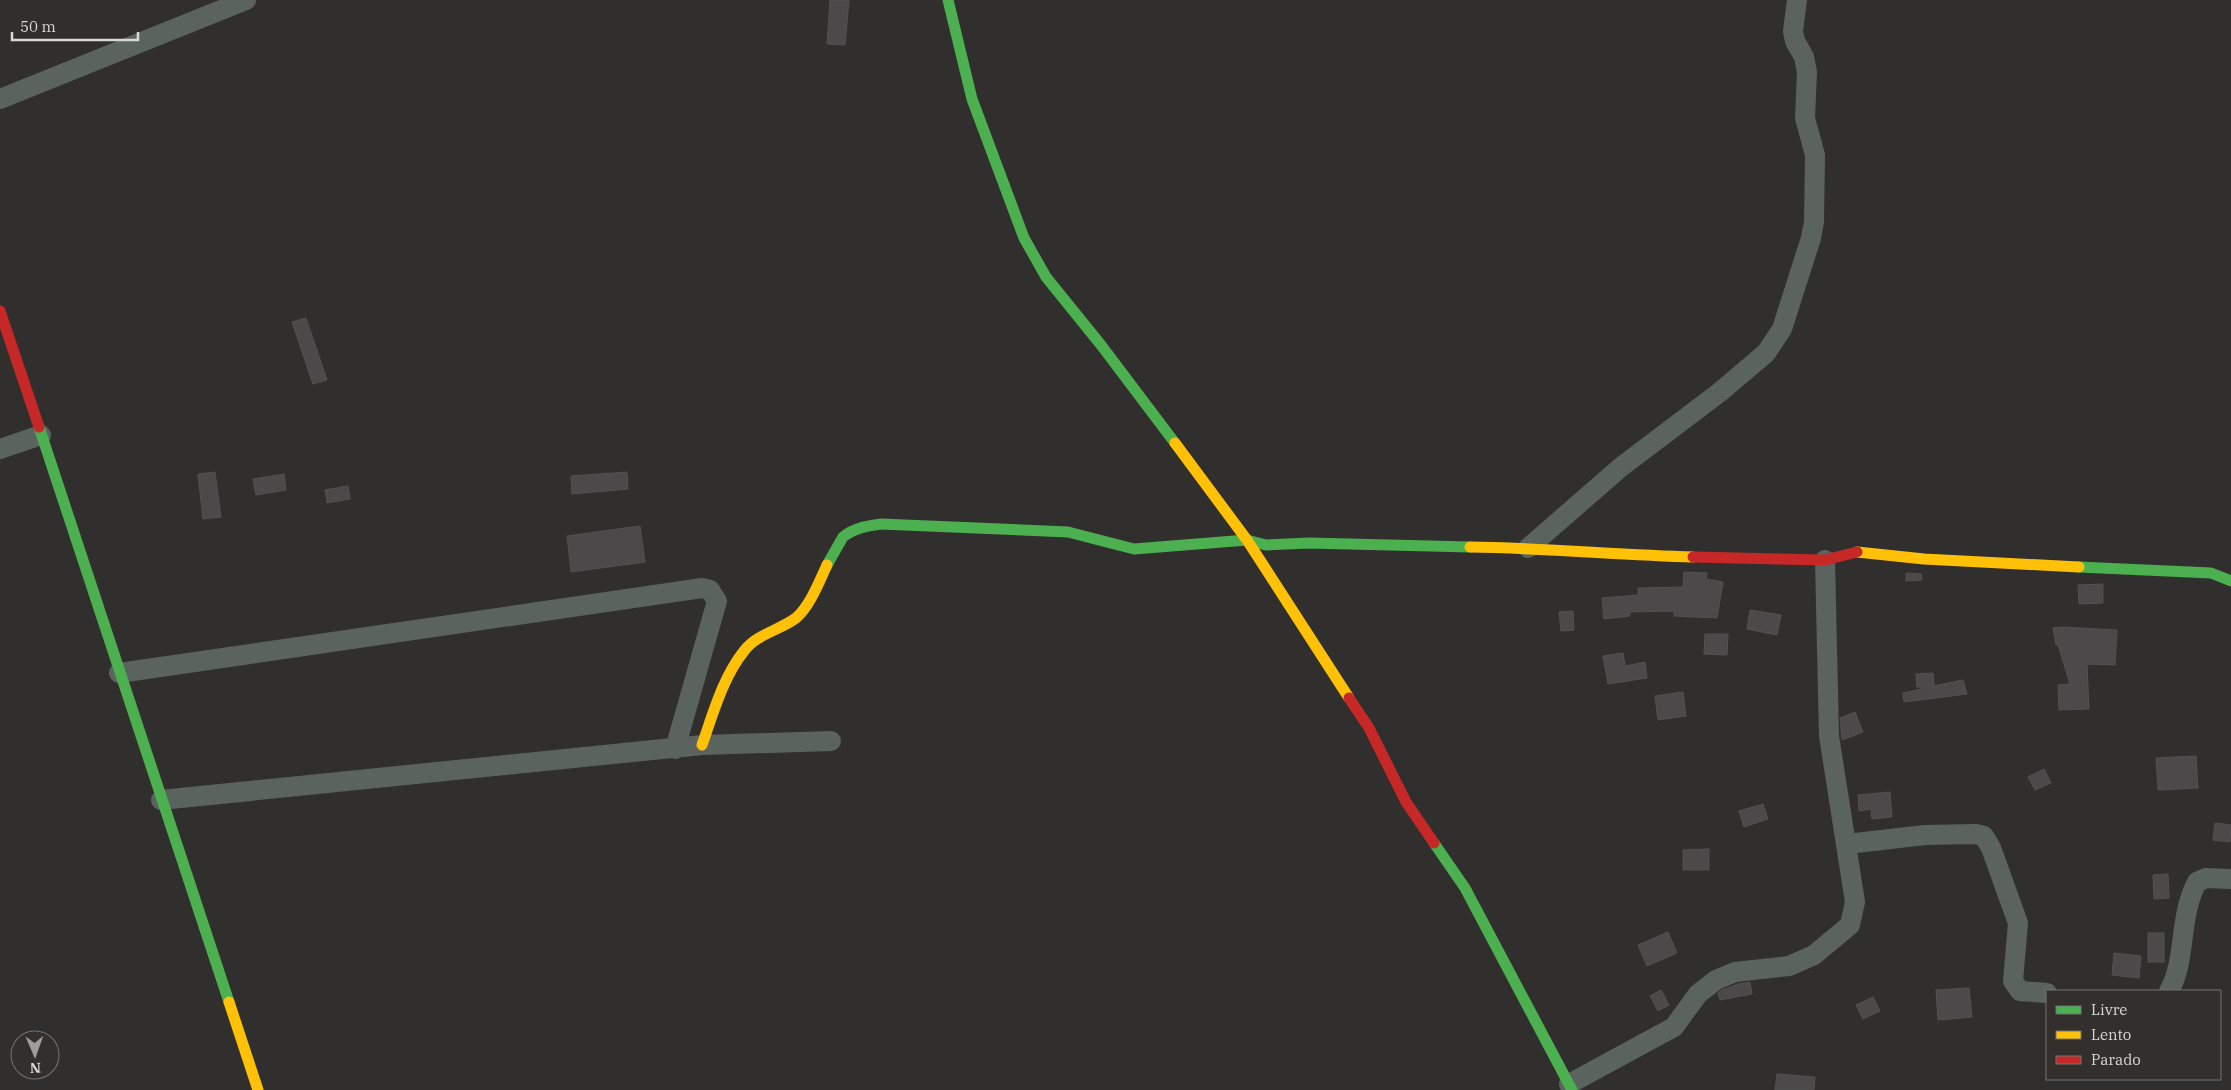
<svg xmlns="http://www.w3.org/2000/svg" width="2231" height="1090" viewBox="0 0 2231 1090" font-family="'IBM Plex Serif',serif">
  <rect width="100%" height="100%" fill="#312f2d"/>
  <g fill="#4b494a" stroke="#535252">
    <polygon points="830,0 849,0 845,45 827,44"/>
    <polygon points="306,318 327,380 313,384 292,322"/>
    <polygon points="215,472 221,517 203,519 198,474"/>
    <polygon points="627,472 628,489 572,494 571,476"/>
    <polygon points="284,474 286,490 256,495 253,479"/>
    <polygon points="348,486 350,499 327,503 325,490"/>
    <polygon points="640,526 645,562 571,572 567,536"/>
    <polygon points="1684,572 1707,573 1706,579 1723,582 1717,618 1674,616 1674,611 1630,612 1630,616 1604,619 1602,598 1638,595 1638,588 1683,587"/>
    <polygon points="1906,573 1921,574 1922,580 1906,581"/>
    <polygon points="2103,584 2103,603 2079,604 2078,585"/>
    <polygon points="1750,610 1781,615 1777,635 1747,629"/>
    <polygon points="1573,611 1574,630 1561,631 1559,612"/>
    <polygon points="2061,627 2117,630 2115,665 2087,664 2089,709 2059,710 2058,685 2070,684 2058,645 2056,645 2053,628"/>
    <polygon points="1705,634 1728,634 1727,655 1704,654"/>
    <polygon points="1623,653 1625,666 1645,662 1647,678 1608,684 1603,656"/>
    <polygon points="1933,673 1934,686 1963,680 1967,694 1904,702 1903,693 1922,689 1921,687 1917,687 1916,674"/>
    <polygon points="1683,692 1686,716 1658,720 1655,696"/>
    <polygon points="1855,712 1863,732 1842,740 1840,718"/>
    <polygon points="2196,756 2198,788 2158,790 2156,758"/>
    <polygon points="2044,769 2051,783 2035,790 2028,777"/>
    <polygon points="1890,792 1892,817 1872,819 1871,809 1859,811 1858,795"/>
    <polygon points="1763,804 1768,819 1744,827 1739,811"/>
    <polygon points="2215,823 2231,825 2230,842 2213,840"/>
    <polygon points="1709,849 1709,870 1683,870 1683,850"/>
    <polygon points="2168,874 2169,898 2154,899 2153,875"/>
    <polygon points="1668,932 1677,953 1647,966 1638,945"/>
    <rect x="2148" y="933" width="16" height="29"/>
    <polygon points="2114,953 2141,956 2139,978 2112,975"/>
    <polygon points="1750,982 1752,994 1720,1000 1718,993 1722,990 1738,984"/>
    <polygon points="1969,988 1972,1017 1938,1020 1936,990"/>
    <polygon points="1661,990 1669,1005 1658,1011 1650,996"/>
    <polygon points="1873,997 1880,1011 1863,1019 1856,1005"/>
    <polygon points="1777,1074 1815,1077 1814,1090 1775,1090"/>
  </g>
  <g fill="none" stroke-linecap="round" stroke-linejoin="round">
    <g stroke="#5b635f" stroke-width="20">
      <polyline points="0,99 246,0"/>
      <polyline points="0,449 41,435"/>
      <polyline points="1528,548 1621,467 1720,392 1766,353 1782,329 1811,238 1814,222 1815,155 1805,118 1807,72 1804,57 1795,41 1793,31 1797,0"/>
      <polyline points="119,673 702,588 710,590 717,601 675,749"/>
      <polyline points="161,800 702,745 831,741"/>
      <polyline points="1847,844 1925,835 1976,834 1984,836 1991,848 2018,923 2013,981 2020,991 2047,993"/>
      <path d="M2169,991C2187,960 2178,918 2197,882L2206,878L2231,879"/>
      <polyline points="1569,1084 1674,1027 1698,994 1716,980 1735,972 1789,966 1814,955 1850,925 1855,902 1829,736 1825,560"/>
    </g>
    <g stroke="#4caf50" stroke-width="11">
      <polyline points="948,0 972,99 1024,238 1046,277 1101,345 1175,443"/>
      <polyline points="39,427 229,1002"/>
      <path d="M827,565L843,537C854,528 867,526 881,524L1068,532L1134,549L1247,540L1266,545L1309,543L1470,547"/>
      <polyline points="2079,567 2211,573 2231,581"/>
      <polyline points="1434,843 1465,888 1572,1090"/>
    </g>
    <g stroke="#ffc107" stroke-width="11">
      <polyline points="1175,443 1247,540 1349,698"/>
      <path d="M1470,547C1545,548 1619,555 1693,557"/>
      <polyline points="1857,552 1924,559 2079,567"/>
      <path d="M702,745C713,714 723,677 744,651C757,634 780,630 796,618C810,606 819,582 827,565"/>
      <polyline points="229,1002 258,1090"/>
    </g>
    <g stroke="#c62828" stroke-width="11">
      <polyline points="0,311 39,427"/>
      <polyline points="1693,557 1825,560 1857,552"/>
      <polyline points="1349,698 1369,728 1406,802 1434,843"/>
    </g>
  </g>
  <rect x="2046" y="990" width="175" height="90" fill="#322f2c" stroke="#757370"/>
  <rect x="2056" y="1006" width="25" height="8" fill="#4caf50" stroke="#757370"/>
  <text x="2091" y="1015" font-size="15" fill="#dad8d6">Livre</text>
  <rect x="2056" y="1031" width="25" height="8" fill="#ffc107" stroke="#757370"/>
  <text x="2091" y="1040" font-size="15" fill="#dad8d6">Lento</text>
  <rect x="2056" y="1056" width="25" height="8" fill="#c62828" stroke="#757370"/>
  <text x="2091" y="1065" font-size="15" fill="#dad8d6">Parado</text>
  <g transform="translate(35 1055) rotate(178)"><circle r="24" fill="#322f2c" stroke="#757370"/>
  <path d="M0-4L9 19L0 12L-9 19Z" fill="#9f9d9b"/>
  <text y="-8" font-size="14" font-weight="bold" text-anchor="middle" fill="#dad8d6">N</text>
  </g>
  <path d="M12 32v8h126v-8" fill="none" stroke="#dad8d6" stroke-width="2.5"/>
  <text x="20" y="32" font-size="15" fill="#dad8d6" stroke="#322f2c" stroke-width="4" paint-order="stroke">50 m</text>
</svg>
